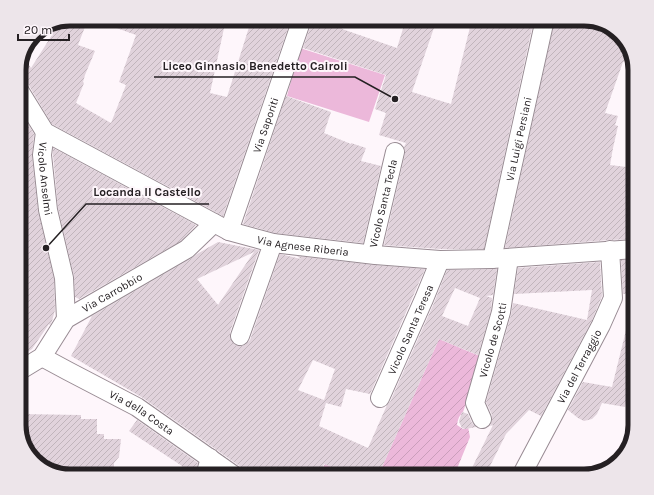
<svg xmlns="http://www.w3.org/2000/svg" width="654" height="495" viewBox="0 0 654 495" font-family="Karla,sans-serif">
  <defs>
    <pattern id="garden-furrows" width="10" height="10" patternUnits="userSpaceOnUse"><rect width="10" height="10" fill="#ecb8da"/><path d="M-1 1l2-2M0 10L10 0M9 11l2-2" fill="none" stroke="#ca9ebb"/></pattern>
    <pattern id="building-hatch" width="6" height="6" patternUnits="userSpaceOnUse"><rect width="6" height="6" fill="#e1d3dc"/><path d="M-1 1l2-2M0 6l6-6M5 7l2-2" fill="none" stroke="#c1b5bc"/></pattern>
  </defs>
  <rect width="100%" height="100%" fill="#fef6fb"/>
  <polygon fill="#ecb8da" points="300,48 385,75 369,122 287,96"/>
  <g fill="url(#garden-furrows)">
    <path d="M439,339L482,357L463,412C459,416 458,419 457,425L463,429L468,427L470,437L454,476H378Z"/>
    <polygon points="325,464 352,476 319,476"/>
  </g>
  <g fill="url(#building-hatch)" fill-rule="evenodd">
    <polygon points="70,19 88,19 78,45 95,51 85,75 83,82 84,83 76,103 111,123 126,85 119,82 136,35 97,21 97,19 226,19 210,93 227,97 250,24 262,28 265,19 291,19 223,216 52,124 28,84 24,81 19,80 19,67 24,57 31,68 52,35 45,29"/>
    <polygon points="312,19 345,19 342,29 397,48 406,19 437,19 412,92 451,104 472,19 534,19 484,249 440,249 384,245 405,154 404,147 406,143 379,135 386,113 375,109 386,75 303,48 312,22"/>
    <polygon points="555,19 584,19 615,30 630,48 634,65 623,62 605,113 618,116 615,125 618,126 613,148 610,165 635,168 635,239 609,240 505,248"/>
    <polygon points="286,96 331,112 324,133 351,144 351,143 366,148 361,161 381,166 363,243 275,233 243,224"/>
    <polygon points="19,110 34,134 32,156 38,211 54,279 55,310 52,321 50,325 49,324 32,349 19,358"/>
    <polygon points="53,148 196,225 181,241 79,299 75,297 74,276 58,208 53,155"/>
    <path d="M218,242L259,250L230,332V338L232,342L237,346H242L246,344L250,340L280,254L301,259L297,256L374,265L425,269L370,394L346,389L341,407L326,403L319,426L368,448L387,405L390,402L434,303L447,270L497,269L493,295L486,296L492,298L491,310L478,355L439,339L378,476H352L324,464L319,476H245L244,471L241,467L143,398L71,356L92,316L192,258L197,254ZM254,252L218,305L197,279ZM455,288L480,298L468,326L442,316ZM313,360L335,369L324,400L298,390Z"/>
    <polygon points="621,260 635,260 635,281 631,281 632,293 623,294"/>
    <polygon points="600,262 602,296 592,320 541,416 529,410 506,434 485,476 468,476 493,425 490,426 492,421 492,415 486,402 511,315 513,303 587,320 592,290 514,294 518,268"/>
    <polygon points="630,314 635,314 635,391 632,391 631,399 627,399 625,407 602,403 597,414 592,419 584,421 578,418 568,410 583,382 612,387"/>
    <polygon points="462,412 468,414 472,423 476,427 466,429 462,428 460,424 459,421"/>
    <polygon points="19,414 81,415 81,419 97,419 97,434 104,434 104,439 121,439 119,457 114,463 114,476 70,476 39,465 19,428"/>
    <polygon points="137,420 198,463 195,476 180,476 182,466 129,431"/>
  </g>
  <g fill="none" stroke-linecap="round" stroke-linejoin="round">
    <defs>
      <g id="minor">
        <path id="s1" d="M19,90L45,132L229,231L273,243L375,255L440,260L492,259L635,249"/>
        <path id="s2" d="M45,132L42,155L48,210L64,278L66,319"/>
        <path id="s3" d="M229,231L302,19"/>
        <path id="s4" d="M371,254L395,152"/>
        <path id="s5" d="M492,259L545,19"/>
        <polyline points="240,336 273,243"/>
        <path id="s6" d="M42,357L68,371L137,407L235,476"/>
        <path id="s7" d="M19,371L42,357L66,319L187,249L214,223"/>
        <path id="s8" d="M380,398L424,299L440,260"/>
        <path id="s9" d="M482,419L475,403L501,312L509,258"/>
        <polyline points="205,476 210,458"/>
        <path id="s10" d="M521,476L601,325L613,298L610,250"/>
      </g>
    </defs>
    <use href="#minor" stroke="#988b93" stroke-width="20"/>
    <use href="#minor" stroke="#fff" stroke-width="18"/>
  </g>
  <g text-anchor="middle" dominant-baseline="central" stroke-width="4" stroke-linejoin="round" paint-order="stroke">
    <g font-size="11" fill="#252023" stroke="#fef6fb">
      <text stroke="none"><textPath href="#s3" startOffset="112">Via Saporiti</textPath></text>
      <text stroke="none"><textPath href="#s5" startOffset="123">Via Luigi Persiani</textPath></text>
      <text stroke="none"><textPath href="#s2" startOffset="47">Vicolo Anselmi</textPath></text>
      <text stroke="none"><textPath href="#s4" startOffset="52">Vicolo Santa Tecla</textPath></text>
      <text stroke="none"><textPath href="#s1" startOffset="334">Via Agnese Riberia</textPath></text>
      <text stroke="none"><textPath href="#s7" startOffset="125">Via Carrobbio</textPath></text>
      <text stroke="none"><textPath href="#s8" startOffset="75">Vicolo Santa Teresa</textPath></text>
      <text stroke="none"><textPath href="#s9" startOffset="83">Vicolo de Scotti</textPath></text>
      <text stroke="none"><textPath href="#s10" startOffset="124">Via del Terraggio</textPath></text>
      <text stroke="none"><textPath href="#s6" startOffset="114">Via della Costa</textPath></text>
    </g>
  </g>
  <path d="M0 0H654V495H0ZM70 26H584A44 44 0 0 1 628 70V425A44 44 0 0 1 584 469H70A44 44 0 0 1 26 425V70A44 44 0 0 1 70 26Z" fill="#ede5ea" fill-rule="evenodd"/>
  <path fill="none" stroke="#252023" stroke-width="5" d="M70 26H584A44 44 0 0 1 628 70V425A44 44 0 0 1 584 469H70A44 44 0 0 1 26 425V70A44 44 0 0 1 70 26Z"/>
  <path fill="none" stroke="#252023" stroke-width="1.5" d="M395 99L355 77H154M46 248L86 204H209"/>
  <g fill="#252023" stroke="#fef6fb" stroke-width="1.5">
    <circle cx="395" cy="99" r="4"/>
    <circle cx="46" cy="248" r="4"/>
  </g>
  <g font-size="12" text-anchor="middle" font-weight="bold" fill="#252023" stroke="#fef6fb" stroke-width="4" stroke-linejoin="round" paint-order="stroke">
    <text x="255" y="70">Liceo Ginnasio Benedetto Cairoli</text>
    <text x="147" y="196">Locanda Il Castello</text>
  </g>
  <path d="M18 34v6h51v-6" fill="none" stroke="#252023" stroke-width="2"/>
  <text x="24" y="34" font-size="12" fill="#252023" stroke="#fef6fb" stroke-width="3" paint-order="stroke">20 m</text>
</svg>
